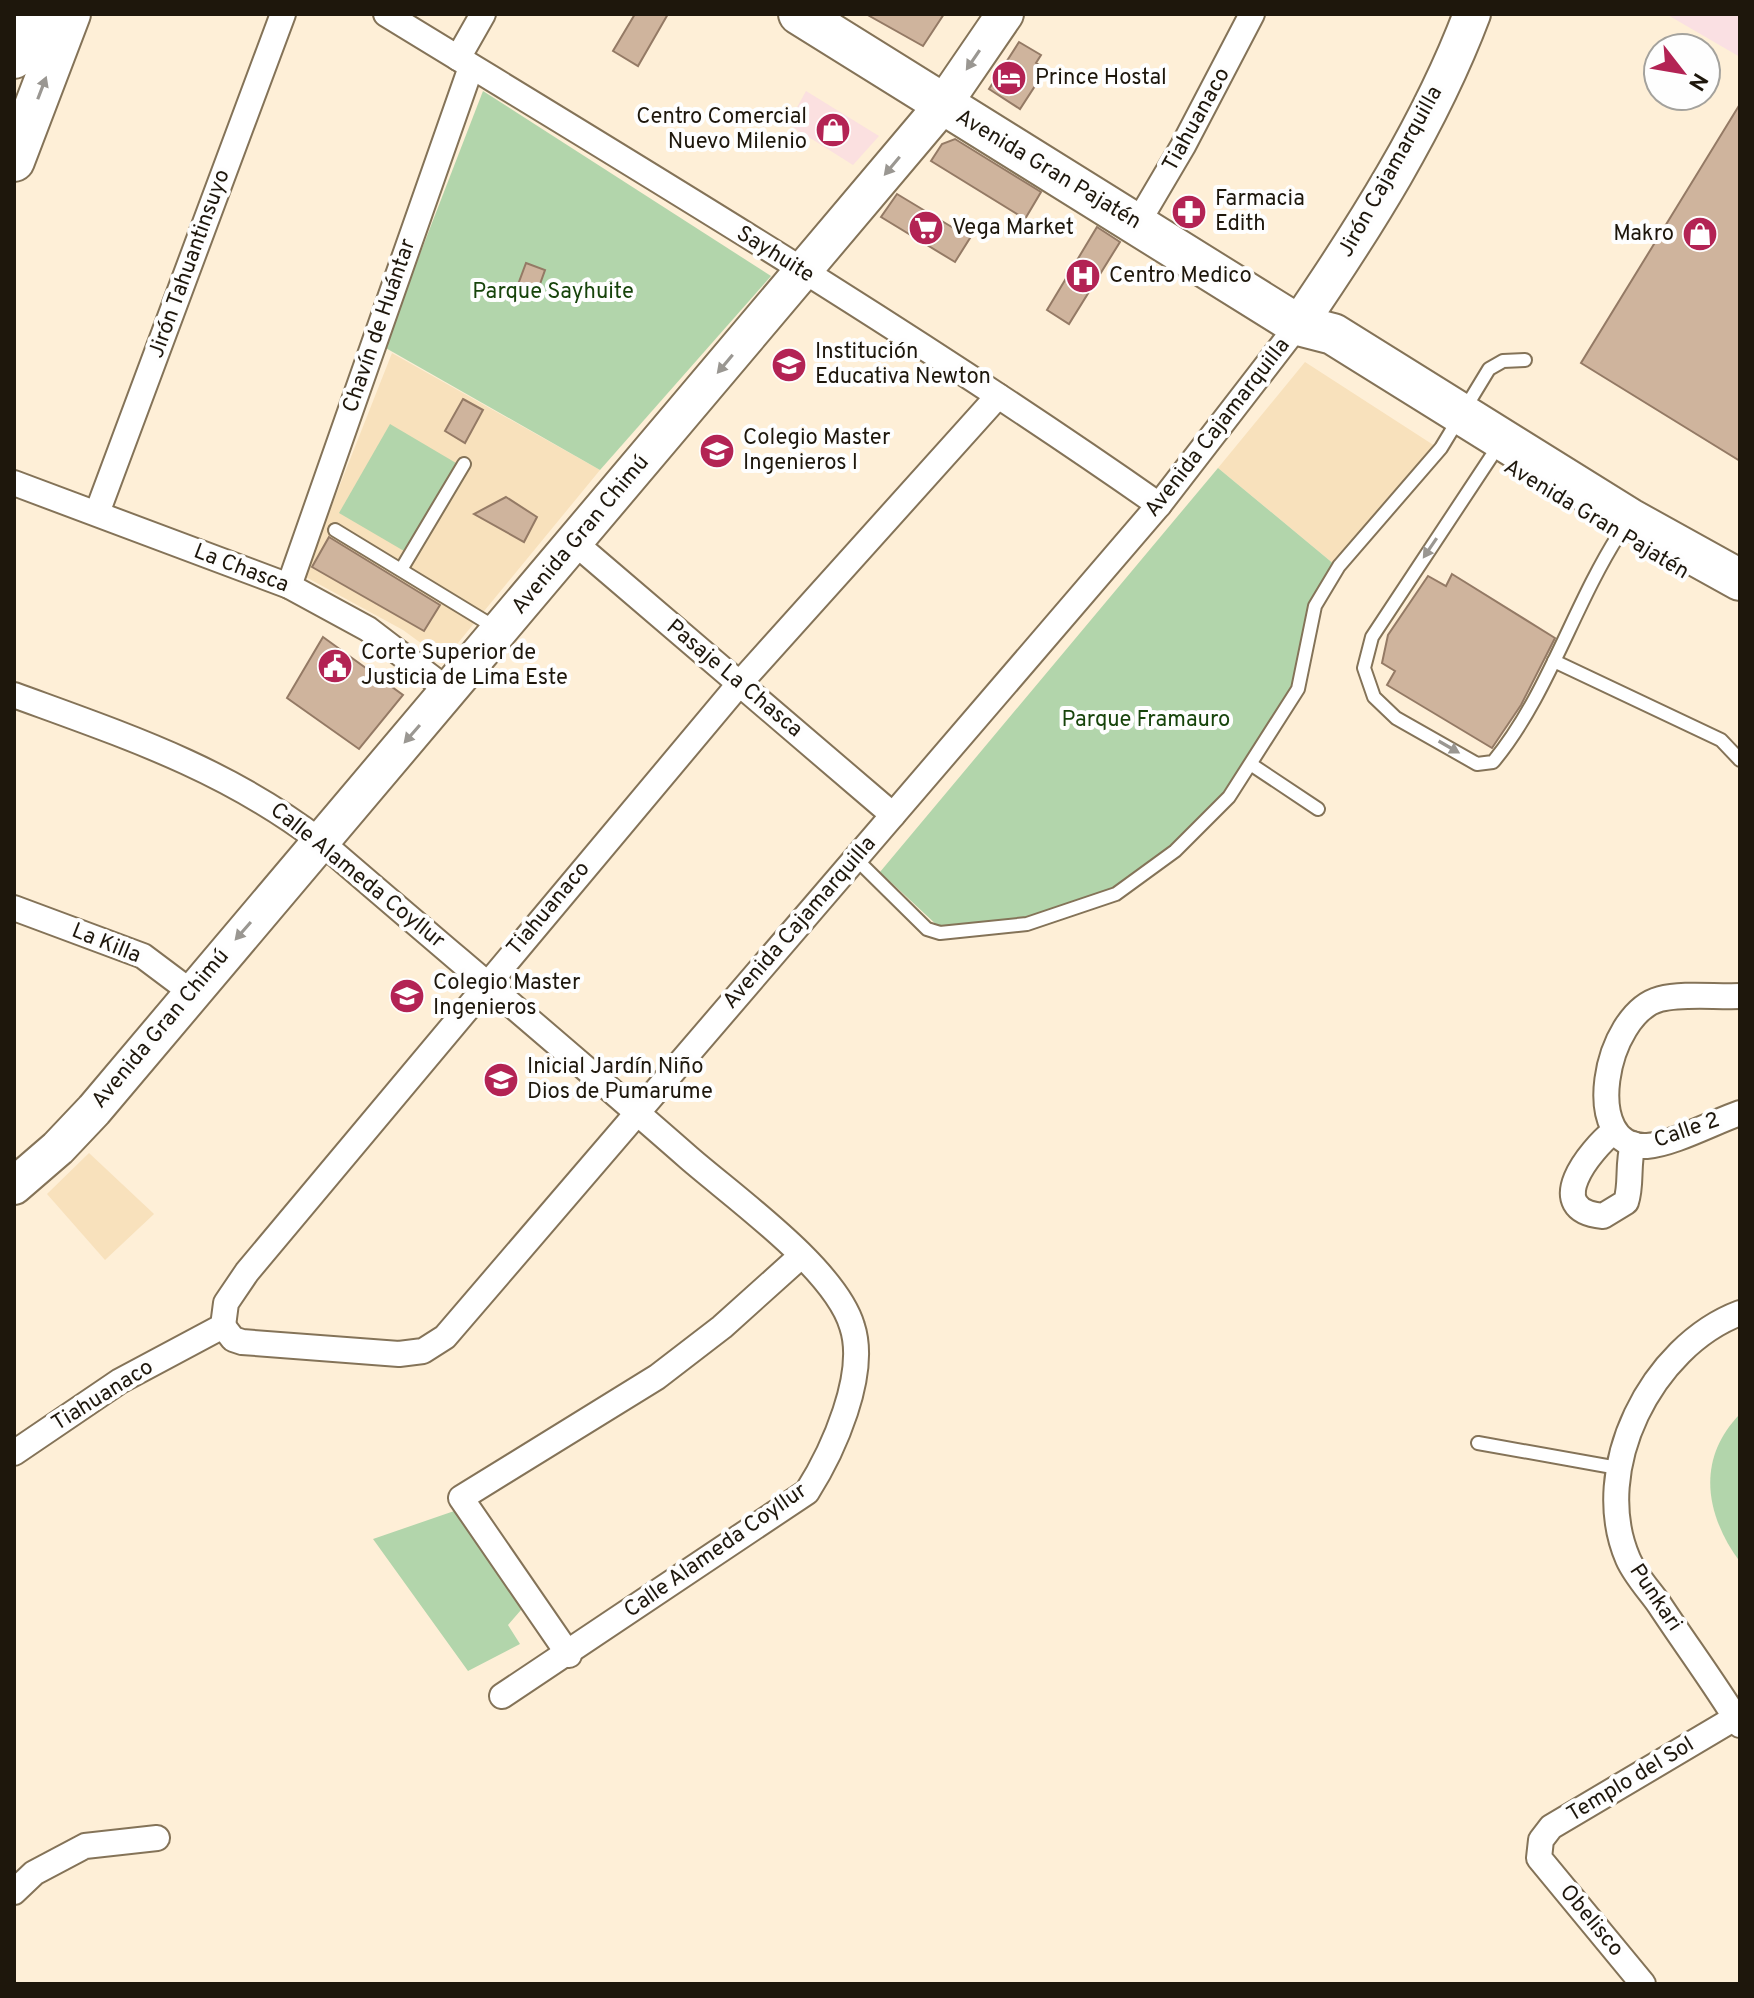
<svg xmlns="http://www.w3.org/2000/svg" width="1754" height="1998" viewBox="0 0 1754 1998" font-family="Overpass,sans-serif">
  <rect width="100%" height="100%" fill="#feefd7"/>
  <polygon fill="#fbe0e0" points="806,91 879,136 853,165 788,124"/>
  <polygon fill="#fae0e3" points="1666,14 1740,14 1740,57"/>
  <g fill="#f8e1bc">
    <polygon points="392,353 600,470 444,660 403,630 304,576"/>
    <polygon points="1305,362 1435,446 1335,565 1218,468"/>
    <polygon points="89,1153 154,1214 105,1260 47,1194"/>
  </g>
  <g fill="#b2d5ab">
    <polygon points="483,91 771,276 600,470 384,347"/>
    <polygon points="390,424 456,463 404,551 339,513"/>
    <path d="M1218,468L1335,565C1310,600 1316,647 1296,685C1243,785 1147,896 1031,921C1002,927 969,926 940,928L880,872Z"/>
    <path d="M1740,1414V1562C1706,1516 1695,1460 1740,1414Z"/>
    <polygon points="460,1509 527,1603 508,1625 520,1644 468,1671 373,1539"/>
  </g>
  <g fill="#cfb49d" stroke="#947a65" stroke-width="2">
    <polygon points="635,14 668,14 638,66 613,51"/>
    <polygon points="866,14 944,14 923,46"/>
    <polygon points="1019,42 1041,55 1036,63 1046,69 1020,109 989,89"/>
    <polygon points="1740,104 1740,461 1581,363"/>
    <polygon points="955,139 1041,192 1025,219 931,161 942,144"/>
    <polygon points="897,194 970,238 955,262 881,217"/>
    <polygon points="1097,227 1120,242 1069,324 1047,310"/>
    <polygon points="526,263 545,270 535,298 516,290"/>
    <polygon points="463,399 483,410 465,443 445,431"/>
    <polygon points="506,497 537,517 524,542 474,514"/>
    <polygon points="329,537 440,605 424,631 312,567"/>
    <polygon points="1452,574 1555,638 1521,705 1492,748 1387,685 1395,671 1382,663 1388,635 1428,576 1446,586"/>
    <polygon points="323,637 403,695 359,749 287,698"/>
  </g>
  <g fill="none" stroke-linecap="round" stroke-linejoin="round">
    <defs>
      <g id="lane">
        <path d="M1491,457L1372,637L1364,668L1374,697L1396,718L1477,764L1493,762C1547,697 1573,607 1618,536"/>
        <polyline points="335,530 496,628"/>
        <polyline points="402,568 464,464"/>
        <polyline points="1554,661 1721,740 1740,760"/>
        <polyline points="1252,765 1318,809"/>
        <polyline points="855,858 927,929 940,933 1027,924 1116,894 1175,851 1229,797 1298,689 1315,606 1339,566 1441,448 1489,369 1503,361 1525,360"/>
        <polyline points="1478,1443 1618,1468"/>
      </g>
      <g id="street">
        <path d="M386,14C646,173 909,330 1159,505"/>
        <polyline points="458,58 483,14"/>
        <polyline points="1137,224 1183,146 1252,14"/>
        <polyline points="14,483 289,586 368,629 449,691"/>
        <polyline points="97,513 283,14"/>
        <polyline points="575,543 893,815"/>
        <polyline points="289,586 471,67"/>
        <path d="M14,695C126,736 224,768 320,841C443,947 567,1051 689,1158C735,1198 835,1269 852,1326C868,1374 833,1451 807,1492L502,1696"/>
        <polyline points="14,908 143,956 191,992"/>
        <path d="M1740,996C1715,997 1683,993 1660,999C1604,1014 1580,1150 1647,1146C1673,1144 1714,1122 1740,1113"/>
        <path d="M1614,1131C1590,1150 1541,1210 1603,1216L1626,1202C1632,1184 1627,1166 1633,1144"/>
        <path d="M1740,1313C1652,1346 1589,1469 1628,1559C1635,1575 1649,1590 1659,1604C1686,1645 1715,1684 1740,1725"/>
        <polyline points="223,1326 233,1339 242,1342 399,1354 423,1351 445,1337 1159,505 1298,325"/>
        <polyline points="14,1453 120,1381 223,1326 226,1303 247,1272 740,683 998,396"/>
        <polyline points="569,1655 461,1498 657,1377 722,1327 801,1256"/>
        <polyline points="14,1892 34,1873 85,1846 157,1838"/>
        <polyline points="1643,1984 1539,1858 1541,1840 1551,1827 1740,1715"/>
      </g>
      <g id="secondary">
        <path d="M1298,325C1365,227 1430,125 1472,14"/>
        <polyline points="14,1186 58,1148 94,1110 942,106 1005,14"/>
      </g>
      <g id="primary">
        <polyline points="799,14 1298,325 1333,334 1630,519 1740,580"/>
        <polyline points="14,58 31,14"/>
        <polyline points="14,161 70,14"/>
      </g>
    </defs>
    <use href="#lane" stroke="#847358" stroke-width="16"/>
    <use href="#street" stroke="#847358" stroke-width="28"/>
    <use href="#secondary" stroke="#847358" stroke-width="40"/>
    <use href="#primary" stroke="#847358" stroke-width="44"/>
    <use href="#lane" stroke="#fff" stroke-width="12"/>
    <use href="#street" stroke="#fff" stroke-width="24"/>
    <use href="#secondary" stroke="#fff" stroke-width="36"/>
    <use href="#primary" stroke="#fff" stroke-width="40"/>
  </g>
  <defs><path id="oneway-solid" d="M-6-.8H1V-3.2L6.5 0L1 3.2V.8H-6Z" transform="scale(2)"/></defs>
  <g fill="#9a9792">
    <use href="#oneway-solid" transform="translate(973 60) rotate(124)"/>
    <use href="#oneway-solid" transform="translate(42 88) rotate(-69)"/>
    <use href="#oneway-solid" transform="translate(892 166) rotate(130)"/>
    <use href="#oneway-solid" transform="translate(725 364) rotate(130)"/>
    <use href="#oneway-solid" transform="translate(1430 548) rotate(124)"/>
    <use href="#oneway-solid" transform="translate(412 734) rotate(131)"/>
    <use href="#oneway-solid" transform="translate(1449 747) rotate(30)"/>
    <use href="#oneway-solid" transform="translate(243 931) rotate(131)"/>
  </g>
  <defs>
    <symbol id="hotel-disc" viewBox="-11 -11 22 22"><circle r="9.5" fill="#b32354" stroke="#fefefe"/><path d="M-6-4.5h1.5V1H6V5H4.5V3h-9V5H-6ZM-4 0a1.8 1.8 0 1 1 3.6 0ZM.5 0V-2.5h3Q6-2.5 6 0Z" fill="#fff"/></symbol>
    <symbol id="shop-disc" viewBox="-11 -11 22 22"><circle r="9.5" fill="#b32354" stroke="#fefefe"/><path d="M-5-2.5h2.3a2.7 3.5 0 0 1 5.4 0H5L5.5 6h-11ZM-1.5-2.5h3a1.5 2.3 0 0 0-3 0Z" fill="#fff"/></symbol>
    <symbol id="pharmacy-disc" viewBox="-11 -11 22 22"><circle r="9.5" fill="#b32354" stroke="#fefefe"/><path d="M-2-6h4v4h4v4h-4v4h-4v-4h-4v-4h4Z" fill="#fff"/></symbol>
    <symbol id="supermarket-disc" viewBox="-11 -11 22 22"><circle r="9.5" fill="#b32354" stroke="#fefefe"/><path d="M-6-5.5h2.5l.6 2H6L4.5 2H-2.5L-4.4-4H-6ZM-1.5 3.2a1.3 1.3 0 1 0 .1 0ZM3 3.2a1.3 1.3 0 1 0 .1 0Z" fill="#fff"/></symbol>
    <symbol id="hospital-disc" viewBox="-11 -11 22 22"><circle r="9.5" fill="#b32354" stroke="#fefefe"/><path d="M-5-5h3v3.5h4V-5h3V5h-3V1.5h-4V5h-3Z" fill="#fff"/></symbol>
    <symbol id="school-disc" viewBox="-11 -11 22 22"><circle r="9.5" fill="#b32354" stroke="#fefefe"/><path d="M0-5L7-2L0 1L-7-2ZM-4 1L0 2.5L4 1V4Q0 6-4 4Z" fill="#fff"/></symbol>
    <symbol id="civic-disc" viewBox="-11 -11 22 22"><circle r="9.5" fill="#b32354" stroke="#fefefe"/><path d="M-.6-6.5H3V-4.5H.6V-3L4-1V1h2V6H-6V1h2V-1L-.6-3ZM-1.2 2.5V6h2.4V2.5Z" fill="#fff"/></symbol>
  </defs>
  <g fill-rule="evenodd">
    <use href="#hotel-disc" x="989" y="58" width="40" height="40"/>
    <use href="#shop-disc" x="813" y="110" width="40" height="40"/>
    <use href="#pharmacy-disc" x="1169" y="192" width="40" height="40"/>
    <use href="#supermarket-disc" x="906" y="208" width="40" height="40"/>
    <use href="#shop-disc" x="1680" y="214" width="40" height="40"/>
    <use href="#hospital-disc" x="1063" y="256" width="40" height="40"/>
    <use href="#school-disc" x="769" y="345" width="40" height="40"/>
    <use href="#school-disc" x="697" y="431" width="40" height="40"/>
    <use href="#civic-disc" x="315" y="646" width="40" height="40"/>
    <use href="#school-disc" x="387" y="976" width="40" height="40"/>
    <use href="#school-disc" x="481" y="1060" width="40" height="40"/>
  </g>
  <g text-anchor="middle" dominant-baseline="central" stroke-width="8" stroke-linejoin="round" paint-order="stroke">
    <g font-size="22" fill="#1e170c" stroke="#fefefe" text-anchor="start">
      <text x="1035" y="78">Prince Hostal</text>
      <text x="807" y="117" text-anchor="end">Centro Comercial<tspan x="807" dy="25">Nuevo Milenio</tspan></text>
      <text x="1215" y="199">Farmacia<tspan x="1215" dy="25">Edith</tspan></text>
      <text x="952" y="228">Vega Market</text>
      <text x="1674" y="234" text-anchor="end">Makro</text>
      <text x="1109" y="276">Centro Medico</text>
      <text x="815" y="352">Institución<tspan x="815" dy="25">Educativa Newton</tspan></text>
      <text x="743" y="438">Colegio Master<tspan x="743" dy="25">Ingenieros I</tspan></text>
      <text x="361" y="653">Corte Superior de<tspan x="361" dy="25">Justicia de Lima Este</tspan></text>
      <text x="433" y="983">Colegio Master<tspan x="433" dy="25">Ingenieros</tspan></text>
      <text x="527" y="1067">Inicial Jardín Niño<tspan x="527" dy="25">Dios de Pumarume</tspan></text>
    </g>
    <g font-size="22" fill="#1e170c" stroke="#fefefe">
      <text transform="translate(1197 120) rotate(-61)">Tiahuanaco</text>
      <text transform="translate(1048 170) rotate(31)">Avenida Gran Pajatén</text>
      <text transform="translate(1391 172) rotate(-61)">Jirón Cajamarquilla</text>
      <text transform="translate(775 255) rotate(32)">Sayhuite</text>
      <text transform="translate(190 264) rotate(-70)">Jirón Tahuantinsuyo</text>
      <text transform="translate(380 326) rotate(-71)">Chavín de Huántar</text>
      <text transform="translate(1218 428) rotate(-52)">Avenida Cajamarquilla</text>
      <text transform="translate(1596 520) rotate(31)">Avenida Gran Pajatén</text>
      <text transform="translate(581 535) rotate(-50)">Avenida Gran Chimú</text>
      <text transform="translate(241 569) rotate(21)">La Chasca</text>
      <text transform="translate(734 679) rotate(40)">Pasaje La Chasca</text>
      <text transform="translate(357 876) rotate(39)">Calle Alameda Coyllur</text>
      <text transform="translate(549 909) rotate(-50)">Tiahuanaco</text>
      <text transform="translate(800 923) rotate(-49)">Avenida Cajamarquilla</text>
      <text transform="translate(106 944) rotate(22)">La Killa</text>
      <text transform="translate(161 1029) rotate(-50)">Avenida Gran Chimú</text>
      <text transform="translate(1687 1131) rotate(-19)">Calle 2</text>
      <text transform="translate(103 1396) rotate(-32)">Tiahuanaco</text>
      <text transform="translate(716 1551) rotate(-35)">Calle Alameda Coyllur</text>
      <text transform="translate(1655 1598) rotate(56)">Punkari</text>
      <text transform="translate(1631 1780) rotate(-31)">Templo del Sol</text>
      <text transform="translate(1591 1921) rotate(50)">Obelisco</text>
    </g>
    <g font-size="22" fill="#17440b" stroke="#fefefe">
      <text x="553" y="292">Parque Sayhuite</text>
      <text x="1146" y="720">Parque Framauro</text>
    </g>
  </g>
  <rect width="1754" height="1998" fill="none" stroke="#1e170c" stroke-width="32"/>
  <g transform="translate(1682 72) rotate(121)"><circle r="38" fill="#fefefe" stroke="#a4a29d" stroke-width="2"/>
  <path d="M0-6L14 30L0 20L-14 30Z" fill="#b32354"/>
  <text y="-12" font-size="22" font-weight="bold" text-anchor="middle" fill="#1e170c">N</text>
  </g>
</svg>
